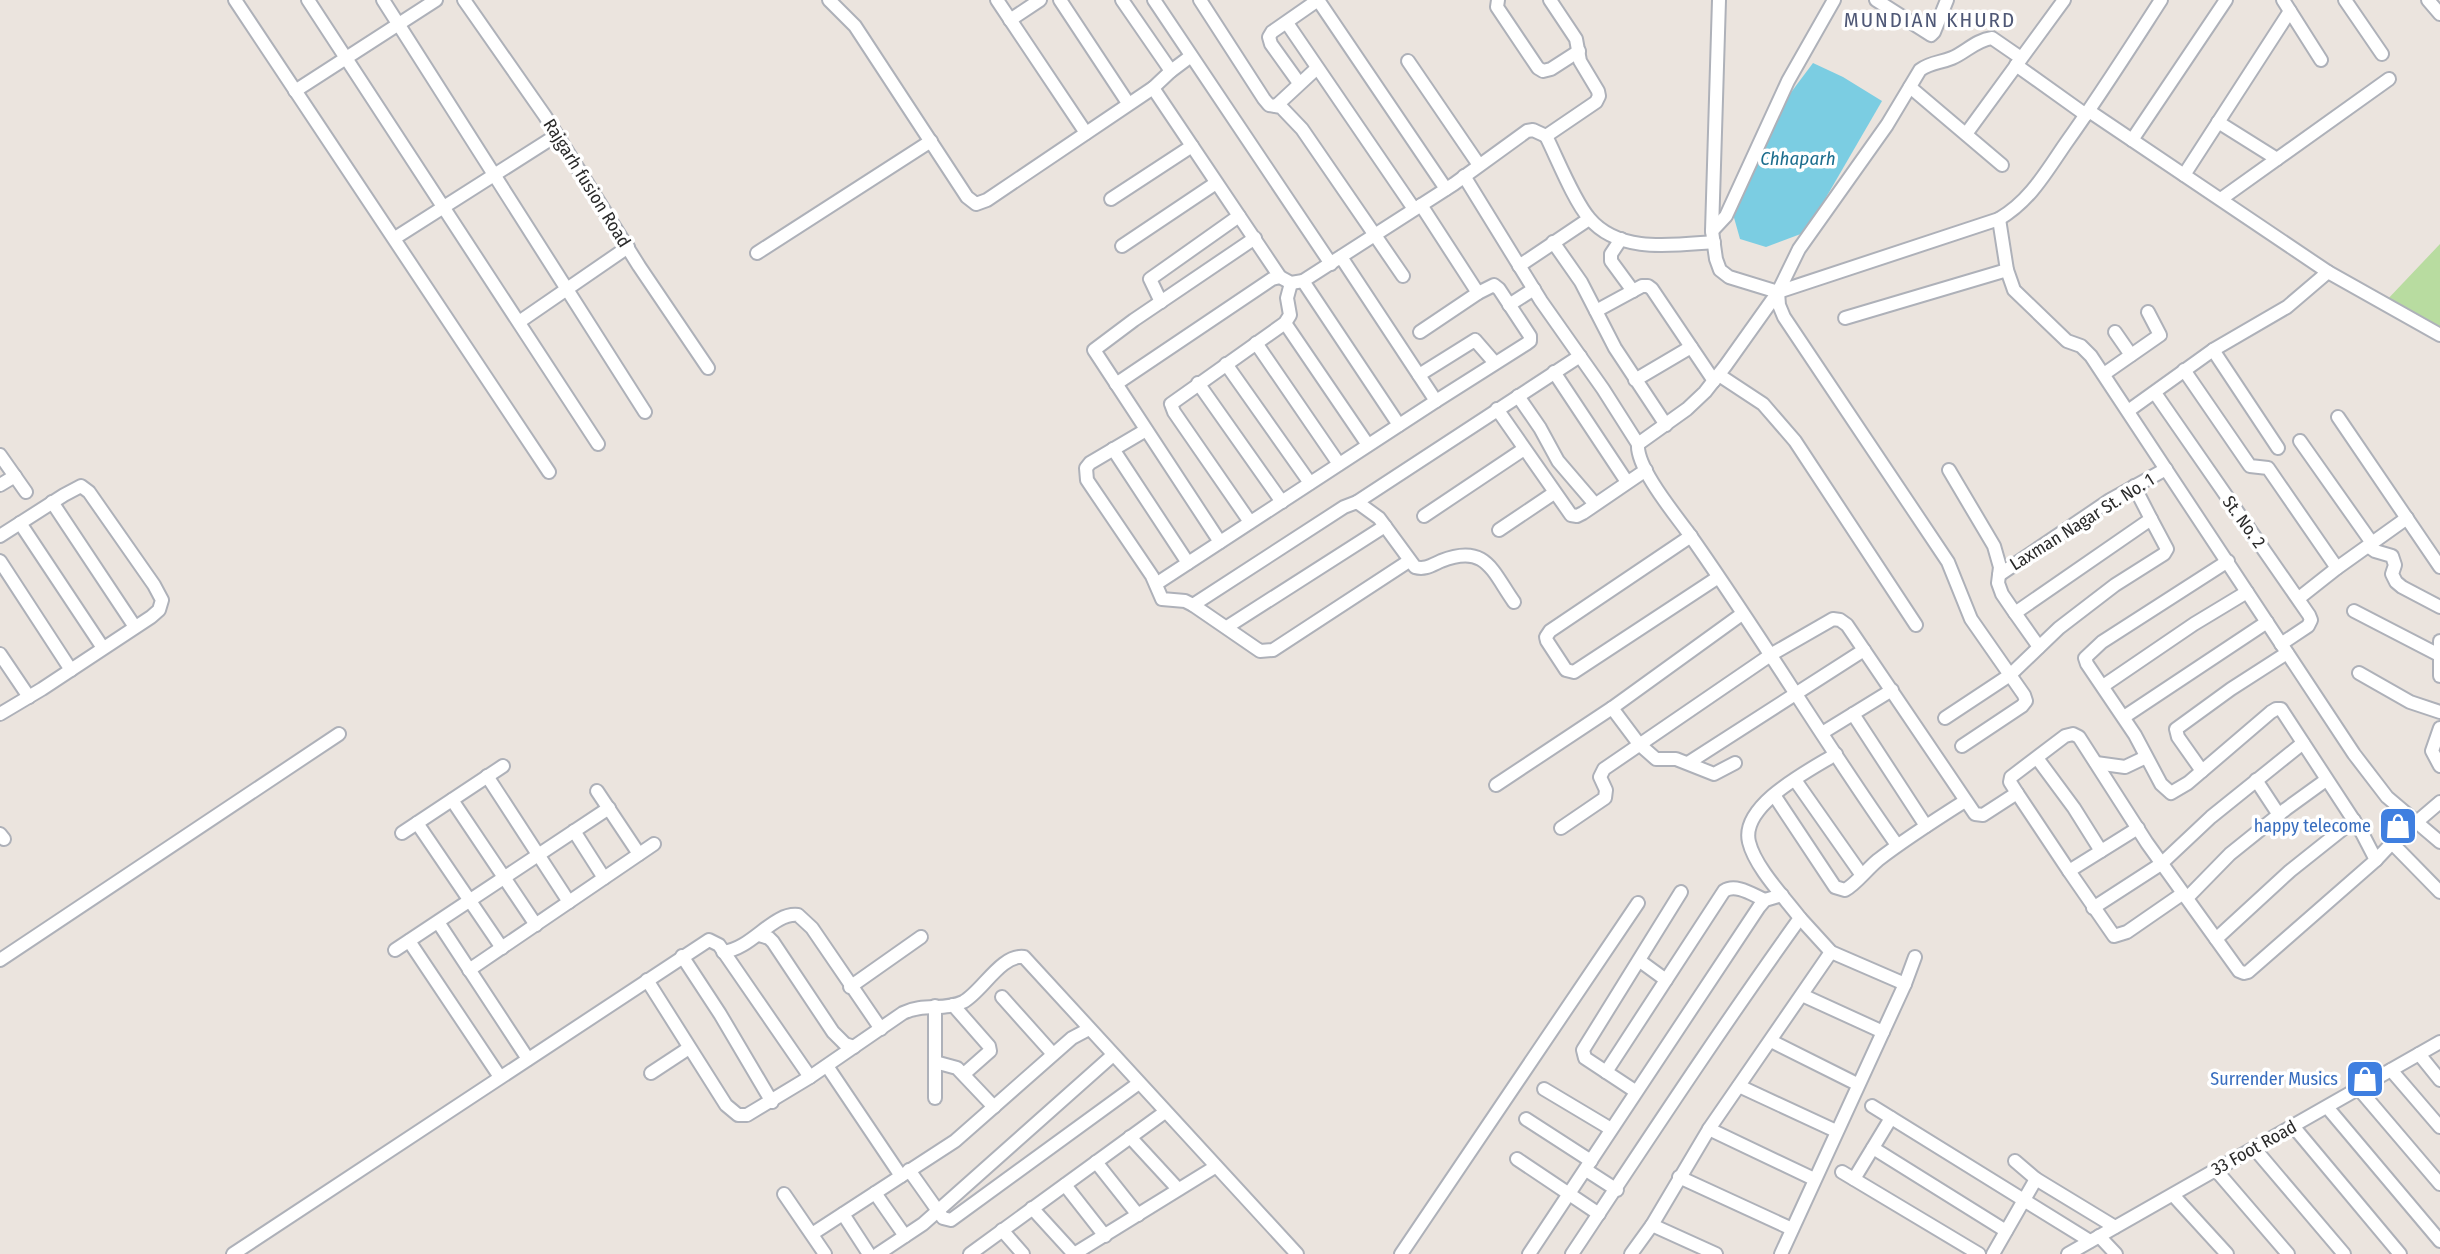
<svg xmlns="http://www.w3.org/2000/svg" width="2440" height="1254" viewBox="0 0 2440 1254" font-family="'Fira Sans Condensed',sans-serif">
  <rect width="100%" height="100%" fill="#ebe4de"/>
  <polygon fill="#b8dca0" points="2440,244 2440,343 2385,302"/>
  <polygon fill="#7bcde2" points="1813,63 1843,77 1882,101 1806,232 1766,247 1740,239 1731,207 1756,139"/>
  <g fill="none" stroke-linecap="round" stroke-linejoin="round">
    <defs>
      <g id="minor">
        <polyline points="235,0 549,472"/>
        <polyline points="308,0 598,444"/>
        <polyline points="383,0 645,412"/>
        <polyline points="464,0 545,116 639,266 708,368"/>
        <polyline points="829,0 855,26 967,197 976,204 987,200 1153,88 1171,71 1191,56"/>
        <polyline points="997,0 1086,133"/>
        <polyline points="1060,0 1128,103"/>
        <polyline points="1122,0 1171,71"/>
        <polyline points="1154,0 1331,264"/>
        <polyline points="1200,0 1264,99 1269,105 1281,107 1302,129 1403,276"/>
        <polyline points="1318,0 1446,189"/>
        <polyline points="1498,0 1497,7 1538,68 1543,71 1551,69 1579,51"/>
        <path d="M1719,0L1712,231L1716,259L1720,270L1729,277L1778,292L1999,219C2030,201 2046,172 2066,143C2099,97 2130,48 2161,0"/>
        <polyline points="1876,0 1931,35 1934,32 1947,0"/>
        <polyline points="2283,0 2321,60"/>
        <polyline points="2345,0 2382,54"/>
        <polyline points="2428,0 2440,14"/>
        <polyline points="1010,20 1040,0"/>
        <polyline points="1287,23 1414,209"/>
        <polyline points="1408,61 1479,165"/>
        <polyline points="2016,65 2086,115"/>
        <polyline points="1299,83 1271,44 1269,37 1272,32 1318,0"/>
        <polyline points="1910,87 2002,165"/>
        <polyline points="1153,88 1280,277"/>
        <polyline points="295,91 436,0"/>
        <polyline points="1276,106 1317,68"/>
        <polyline points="2089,111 2328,272 2287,307 2213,350 2128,411"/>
        <polyline points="2218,122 2277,159"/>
        <polyline points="1966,134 2064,0"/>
        <path d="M1546,136C1557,158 1574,201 1589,218C1619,254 1673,245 1714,242"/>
        <polyline points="2132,140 2226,0"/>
        <polyline points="2184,175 2290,11"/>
        <polyline points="1464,176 1541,301 1603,389 1638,444"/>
        <polyline points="1111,199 1192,146"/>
        <polyline points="2221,199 2389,79"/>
        <polyline points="1421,205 1478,293"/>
        <polyline points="1999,219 2007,270 2014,290 2067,341 2081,346 2091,356 2354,754 2387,797 2440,842"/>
        <polyline points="1712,231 1726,216 1788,81 1834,0"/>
        <polyline points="395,238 557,135"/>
        <polyline points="1621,239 1611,254 1611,261 1633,291"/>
        <polyline points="1553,242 1581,282 1615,348 1666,425"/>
        <polyline points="1122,246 1216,183"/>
        <polyline points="757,253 931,141"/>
        <polyline points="1341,257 1436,401"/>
        <polyline points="1519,266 1589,219"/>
        <polyline points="2328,272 2440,335"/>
        <polyline points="1303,281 1399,425"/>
        <polyline points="1778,292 1779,305 1784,317 1948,562 1971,619 2024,695 2026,701 2022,706 1962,746"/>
        <polyline points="1161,302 1150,279 1239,216"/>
        <polyline points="1509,305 1534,289"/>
        <polyline points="1596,311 1642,286 1648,286 1652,289 1714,381"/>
        <polyline points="1845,318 2007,270"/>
        <polyline points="519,322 628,247"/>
        <polyline points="1285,323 1368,445"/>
        <polyline points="2115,332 2131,355"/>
        <polyline points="1256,343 1339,464"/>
        <polyline points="2213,350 2278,448"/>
        <polyline points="1226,364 1310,483"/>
        <polyline points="2184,370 2250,466 2268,468 2337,568"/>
        <polyline points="1554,372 1627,482"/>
        <polyline points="2104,374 2160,335 2148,312"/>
        <polyline points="1419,375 1475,340 1495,363"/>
        <polyline points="1719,375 1763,404 1795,441 1916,625"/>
        <polyline points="1635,380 1691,347"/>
        <polyline points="1198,383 1282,502"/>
        <polyline points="1116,384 1272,279 1280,277 1291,283 1303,281 1454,184 1527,131 1533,130 1546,136 1596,102 1599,96 1598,91 1580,61 1576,39 1550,0"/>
        <polyline points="2155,393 2309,615 2311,620 2308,626 2281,644"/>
        <polyline points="1518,396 1540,428 1558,461 1594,503"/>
        <polyline points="1497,409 1571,515 1577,516 1583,513 1646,470"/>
        <polyline points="2338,417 2440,567"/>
        <polyline points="1146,430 1090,463 1086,468 1087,480 1152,576 1162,599 1185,601 1193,605 1260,651 1273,650 1409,561"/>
        <polyline points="2300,441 2372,543"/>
        <polyline points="1113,449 1188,563"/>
        <polyline points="0,455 26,492"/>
        <polyline points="1949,470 1994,546 2000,567 1998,583 2002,594 2015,613 2151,519 2134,486"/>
        <polyline points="0,485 15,476"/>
        <polyline points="52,502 135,627"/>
        <polyline points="1357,502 1580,356"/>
        <polyline points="1424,516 1524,449"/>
        <polyline points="1250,522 1174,412 1171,404 1285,323 1290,315 1287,298 1291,283"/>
        <polyline points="20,523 103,648"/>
        <polyline points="1499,530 1554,493"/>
        <polyline points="0,536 64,495 81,486 89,492 154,585 162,600 159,610 151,617 42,689 0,714"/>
        <polyline points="1691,536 1550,631 1546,637 1547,641 1566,670 1574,672 1717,578"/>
        <polyline points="1220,542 1094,350 1134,320 1255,238"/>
        <polyline points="2368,546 2375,551 2392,556 2395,565 2392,574 2396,582 2402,587 2440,607"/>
        <polyline points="0,561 71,670"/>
        <polyline points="2228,561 2102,642 2085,658 2087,664 2135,735 2161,784 2171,793 2188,783 2271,712 2276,709 2281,709 2362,833 2376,860 2392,843"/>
        <polyline points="1999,575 2110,500 2166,469"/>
        <polyline points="1156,584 1436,401 1526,344 1530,341 1530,336 1499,289 1494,285 1478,293 1420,332"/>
        <polyline points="2299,598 2337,568 2407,518"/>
        <path d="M1193,605L1344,507L1357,502L1379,518L1415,567C1425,570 1432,565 1441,561C1486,543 1492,571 1514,602"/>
        <polyline points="2354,611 2439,655"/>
        <polyline points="2015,613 2039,647"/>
        <polyline points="1227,627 1385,526"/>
        <polyline points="2440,641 2440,676"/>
        <polyline points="0,654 29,697"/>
        <polyline points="2359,673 2410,702 2440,712"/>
        <polyline points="2103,686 2194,624 2247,592"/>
        <polyline points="1612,708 1639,744 1656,759 1676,759 1714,774 1735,763"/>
        <polyline points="1853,714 1926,826"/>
        <polyline points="2124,717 2267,622"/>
        <polyline points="1945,718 2010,675 2059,628 2115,585 2164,554 2167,549 2151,519"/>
        <polyline points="2440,728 2432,751 2440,766"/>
        <polyline points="1822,733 1892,690"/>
        <polyline points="2037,758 2074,808 2101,851"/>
        <polyline points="1688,763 1864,650"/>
        <polyline points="2096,763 2125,767 2146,757"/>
        <polyline points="2202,771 2178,737 2176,729 2231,689 2287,653"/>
        <polyline points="487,776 569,902"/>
        <polyline points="1795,780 1861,874"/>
        <polyline points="2256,780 2279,815"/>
        <polyline points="1496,785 1612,708 1742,614"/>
        <polyline points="597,791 639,854"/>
        <polyline points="2017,793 2069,871 2138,828"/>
        <path d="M1774,795L1835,887L1845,890C1856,884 1867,869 1878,860C1905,839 1935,820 1965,801"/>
        <polyline points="452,800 536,925"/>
        <polyline points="2440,802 2392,843 2440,892"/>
        <polyline points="417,823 502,948"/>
        <polyline points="1561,828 1605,798 1606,790 1600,777 1604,769 1772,654 1833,619 1840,620 1847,625 1975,814 1983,815 2017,793 2010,782 2011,777 2065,736 2073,734 2079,737 2147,843 2239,971 2244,973 2248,972 2376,860"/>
        <polyline points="574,831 604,878"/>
        <polyline points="402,833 503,766"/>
        <polyline points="0,834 4,839"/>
        <path d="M1897,845C1824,742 1760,634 1687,531C1673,512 1636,467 1638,444L1687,409L1705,392L1726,365L1778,292L1799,249L1887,125L1920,70C1931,62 1940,63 1952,58C1966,52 1976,40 1992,38L2021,58"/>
        <polyline points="2069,871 2114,936 2127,932 2182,894"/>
        <polyline points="2187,898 2230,854 2286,809 2326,780"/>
        <polyline points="2093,908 2161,864 2211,817 2303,743"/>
        <polyline points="1800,918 1831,952 1905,984"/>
        <polyline points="438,922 528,1059"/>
        <polyline points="759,935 769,938 773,942 833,1032 845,1044 854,1047"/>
        <polyline points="2216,939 2290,871 2354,820"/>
        <polyline points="409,941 500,1077"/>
        <polyline points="395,950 609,808"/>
        <path d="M723,952C752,949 773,912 798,915L812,928L881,1029"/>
        <polyline points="682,956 720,1014 772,1102"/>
        <polyline points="0,960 339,734"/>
        <polyline points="1640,961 1666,980"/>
        <polyline points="469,970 654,844"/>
        <path d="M647,980L726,1105L738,1115H747L810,1077L903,1013C923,1003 945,1011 963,1002C982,992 1001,954 1024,957L1297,1254"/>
        <polyline points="850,987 921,937"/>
        <polyline points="1802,995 1883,1032"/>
        <polyline points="1002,997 1053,1054"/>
        <polyline points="953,1005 989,1046 990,1051 964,1074"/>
        <polyline points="935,1006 935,1098"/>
        <polyline points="1771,1041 1857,1084"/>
        <polyline points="2419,1054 2440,1080"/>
        <polyline points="935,1062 957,1068 994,1107"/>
        <polyline points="827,1066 901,1176"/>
        <polyline points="2391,1070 2440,1127"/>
        <path d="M1606,1072L1724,891C1736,883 1753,895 1765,900"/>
        <polyline points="651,1073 689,1048"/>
        <polyline points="1739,1086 1836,1131"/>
        <polyline points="1544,1089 1611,1129"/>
        <polyline points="2359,1089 2440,1184"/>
        <polyline points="1635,1091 1585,1058 1583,1050 1681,892"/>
        <polyline points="1872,1106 2090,1241"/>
        <polyline points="2327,1107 2440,1241"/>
        <polyline points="1526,1119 1591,1161"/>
        <polyline points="2293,1126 2400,1254"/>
        <polyline points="1709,1129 1814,1179"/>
        <polyline points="1130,1137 1178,1189"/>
        <polyline points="1873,1148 2006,1231"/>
        <polyline points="2254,1148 2344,1254"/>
        <polyline points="1517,1159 1599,1214"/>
        <polyline points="2015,1161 2036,1179 2115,1227"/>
        <polyline points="1096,1162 1138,1215"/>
        <polyline points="2215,1169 2288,1254"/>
        <polyline points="909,1170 943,1218 951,1220 1139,1083"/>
        <polyline points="1586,1170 1617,1190"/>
        <polyline points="1842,1172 1979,1254"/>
        <polyline points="1679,1177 1792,1229"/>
        <polyline points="1854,1179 1891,1118"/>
        <polyline points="1065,1185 1105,1236"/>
        <polyline points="875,1193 905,1236"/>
        <polyline points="784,1194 825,1254"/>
        <polyline points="2173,1195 2227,1254"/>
        <polyline points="1032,1208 1074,1254"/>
        <polyline points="843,1214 869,1254"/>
        <polyline points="1652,1225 1716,1254"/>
        <polyline points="1002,1230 1023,1254"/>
        <polyline points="812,1234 955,1141 1072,1038 1089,1029"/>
        <polyline points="2099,1236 2116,1254"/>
        <polyline points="233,1254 709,940 719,945 810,1077"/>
        <polyline points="878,1254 923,1224 1113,1055"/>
        <polyline points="970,1254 1165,1112"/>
        <polyline points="1074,1254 1215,1167"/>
        <polyline points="1401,1254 1638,903"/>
        <polyline points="1529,1254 1759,907 1765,900 1782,895"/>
        <path d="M1572,1254C1647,1141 1721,1028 1800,918C1784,897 1755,867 1749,842C1740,805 1810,770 1836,754"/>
        <polyline points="1631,1254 1652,1225 1709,1129 1831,952"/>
        <polyline points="1781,1254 1905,984 1915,957"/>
        <polyline points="1993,1254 2036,1179"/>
        <polyline points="2068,1254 2440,1042"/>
      </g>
    </defs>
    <use href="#minor" stroke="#aeb1b9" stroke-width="16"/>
    <use href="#minor" stroke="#fff" stroke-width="12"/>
  </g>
  <defs>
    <symbol id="shop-square" viewBox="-11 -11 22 22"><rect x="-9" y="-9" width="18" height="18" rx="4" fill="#3f7fe0" stroke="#fff"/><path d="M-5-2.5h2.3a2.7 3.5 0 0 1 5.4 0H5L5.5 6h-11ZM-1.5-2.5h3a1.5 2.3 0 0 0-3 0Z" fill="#fff"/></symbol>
  </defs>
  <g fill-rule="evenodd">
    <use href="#shop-square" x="2376" y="804" width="44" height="44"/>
    <use href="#shop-square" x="2343" y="1057" width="44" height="44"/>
  </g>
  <g text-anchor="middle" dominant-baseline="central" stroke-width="7" stroke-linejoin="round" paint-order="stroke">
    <g font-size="18" fill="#2a2a2a" stroke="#fff">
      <text transform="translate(587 183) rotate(58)">Rajgarh fusion Road</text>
      <text transform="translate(2082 522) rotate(-32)">Laxman Nagar St. No. 1</text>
      <text transform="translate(2244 522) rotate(54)">St. No. 2</text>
      <text transform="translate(2254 1148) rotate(-29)">33 Foot Road</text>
    </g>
    <g font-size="18" fill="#366cbe" stroke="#fff" text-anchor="end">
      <text x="2371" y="826">happy telecome</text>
      <text x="2338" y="1079">Surrender Musics</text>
    </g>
    <g font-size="19" font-style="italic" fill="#1b6d8d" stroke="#fff">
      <text x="1798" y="158">Chhaparh</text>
    </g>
    <g font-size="21" letter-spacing="2" fill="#4f5876" stroke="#fff">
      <text x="1930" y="20">MUNDIAN KHURD</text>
    </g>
  </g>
</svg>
